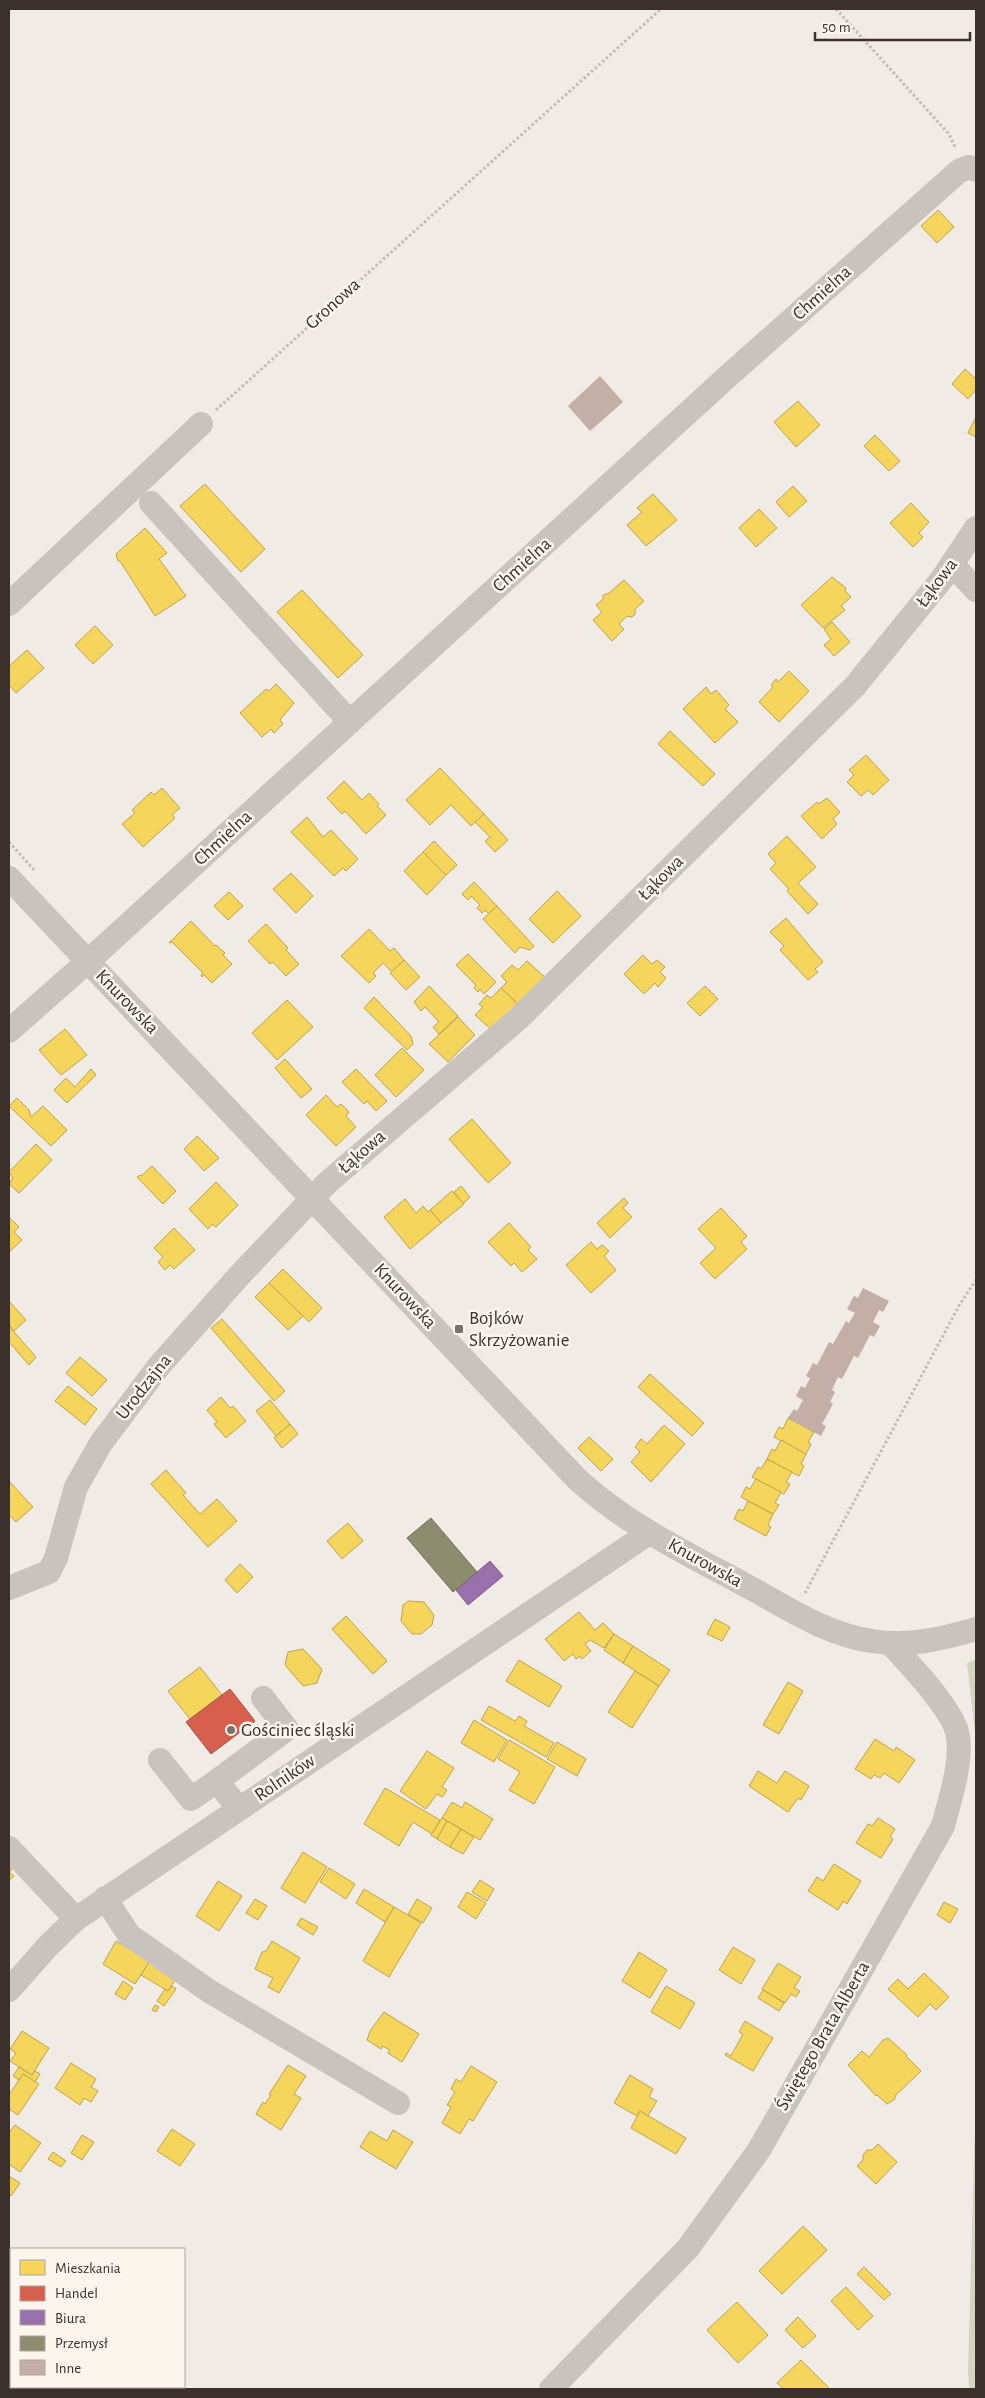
<svg xmlns="http://www.w3.org/2000/svg" width="985" height="2398" viewBox="0 0 985 2398" font-family="'Alegreya Sans',sans-serif">
  <rect width="100%" height="100%" fill="#f0ebe5"/>
  <g fill="#d1d6bf">
    <polygon points="976,1659 976,1742 967,1663"/>
    <polygon points="976,2088 976,2389 969,2389 968,2371"/>
  </g>
  <g fill="#f6d55c" stroke="#bea44d">
    <polygon points="938,210 954,227 937,243 921,226"/>
    <polygon points="965,369 976,379 976,390 968,399 952,384"/>
    <polygon points="798,401 820,425 796,447 774,422"/>
    <polygon points="976,417 976,437 968,433"/>
    <polygon points="875,435 900,461 889,471 864,446"/>
    <polygon points="205,484 265,549 241,572 180,506"/>
    <polygon points="793,486 807,501 789,517 776,502"/>
    <polygon points="653,494 677,520 646,546 627,525 642,512 637,508"/>
    <polygon points="911,503 929,522 919,533 923,537 913,547 890,523"/>
    <polygon points="759,509 777,528 756,547 739,528"/>
    <polygon points="145,528 167,553 159,559 186,596 155,616 120,561 118,561 116,554"/>
    <polygon points="832,577 846,588 845,591 851,597 841,606 845,610 823,628 801,605"/>
    <polygon points="624,580 644,601 635,609 635,614 632,617 627,616 619,624 624,629 612,641 593,620 602,612 596,605 603,599 603,595 609,593"/>
    <polygon points="302,590 363,655 338,678 277,612"/>
    <polygon points="832,622 850,642 834,656 824,645 831,639 824,629"/>
    <polygon points="95,626 113,645 93,664 75,645"/>
    <polygon points="27,650 44,668 16,693 9,685 9,666"/>
    <polygon points="789,671 809,691 779,722 759,702 773,687 771,685 776,679 778,682"/>
    <polygon points="276,684 294,703 280,720 283,724 274,733 271,729 262,737 240,713 266,689 269,691"/>
    <polygon points="706,687 711,694 716,690 729,705 725,709 738,722 715,743 683,709"/>
    <polygon points="670,731 715,774 703,786 658,744"/>
    <polygon points="866,755 889,780 873,795 868,790 861,796 847,782 854,775 849,770"/>
    <polygon points="440,768 484,814 471,826 451,805 430,825 406,800"/>
    <polygon points="344,781 362,800 369,793 379,804 377,806 386,815 366,834 345,811 342,814 327,798"/>
    <polygon points="162,788 180,808 172,815 175,818 143,847 122,824 135,813 132,810 151,792 154,795"/>
    <polygon points="827,798 840,812 833,819 837,824 822,839 801,816 817,802 819,804"/>
    <polygon points="484,814 508,840 495,852 485,841 490,837 475,822"/>
    <polygon points="307,817 323,837 331,830 358,859 346,871 343,868 334,876 291,832"/>
    <polygon points="787,836 816,867 798,883 818,904 808,914 787,891 789,889 770,869 776,863 768,854"/>
    <polygon points="434,841 457,865 446,875 423,852"/>
    <polygon points="423,852 446,875 427,895 404,871"/>
    <polygon points="291,873 313,896 296,913 273,889"/>
    <polygon points="474,882 497,906 489,914 485,910 482,913 477,908 480,905 471,896 468,900 462,894"/>
    <polygon points="557,891 581,916 553,943 529,919"/>
    <polygon points="229,892 243,906 228,920 214,906"/>
    <polygon points="497,906 534,946 530,950 520,947 515,953 483,919"/>
    <polygon points="786,918 823,962 815,969 818,972 808,980 780,950 784,946 770,932"/>
    <polygon points="191,921 215,946 216,945 225,953 223,955 232,964 212,983 204,975 202,977 201,975 203,973 172,942 169,943"/>
    <polygon points="266,924 288,948 286,950 299,964 286,976 273,962 270,964 248,941"/>
    <polygon points="369,929 390,951 394,948 404,960 392,972 383,963 373,973 376,976 369,983 341,956"/>
    <polygon points="468,954 496,982 484,994 480,989 478,992 474,988 476,985 456,965"/>
    <polygon points="643,955 652,964 657,960 665,967 660,972 666,978 658,987 655,983 644,994 624,974"/>
    <polygon points="404,960 420,977 406,990 390,973"/>
    <polygon points="527,961 547,979 520,1006 501,988 507,982 501,976 512,965 518,970"/>
    <polygon points="429,986 458,1016 439,1034 433,1027 439,1022 425,1007 421,1011 414,1002"/>
    <polygon points="705,986 718,999 700,1016 687,1003"/>
    <polygon points="501,988 520,1006 495,1033 475,1015 483,1007 479,1004 487,995 491,998"/>
    <polygon points="374,997 411,1036 413,1044 407,1050 364,1008"/>
    <polygon points="287,1000 313,1027 277,1060 252,1033"/>
    <polygon points="458,1017 475,1035 448,1062 429,1044"/>
    <polygon points="65,1029 87,1055 61,1075 39,1050"/>
    <polygon points="402,1048 424,1070 396,1097 375,1075"/>
    <polygon points="285,1059 312,1089 301,1098 275,1068"/>
    <polygon points="91,1069 96,1075 67,1103 54,1090 66,1078 75,1087"/>
    <polygon points="356,1069 387,1101 376,1111 367,1101 364,1104 342,1082"/>
    <polygon points="326,1095 337,1107 341,1104 349,1112 346,1116 356,1127 336,1146 306,1115"/>
    <polygon points="17,1098 29,1110 31,1117 43,1106 67,1130 51,1146 9,1106"/>
    <polygon points="472,1119 511,1163 488,1183 449,1139"/>
    <polygon points="197,1136 219,1158 204,1171 184,1149"/>
    <polygon points="36,1144 52,1160 19,1193 9,1184 13,1178 9,1172"/>
    <polygon points="152,1166 176,1191 163,1204 137,1177 140,1175 141,1176"/>
    <polygon points="216,1182 238,1205 216,1227 212,1224 208,1229 189,1209"/>
    <polygon points="461,1186 470,1197 463,1204 454,1192"/>
    <polygon points="452,1191 464,1204 441,1223 430,1210"/>
    <polygon points="624,1198 628,1203 623,1208 632,1217 610,1238 597,1223"/>
    <polygon points="405,1199 416,1213 423,1206 428,1212 430,1210 441,1223 410,1249 384,1217"/>
    <polygon points="721,1208 747,1236 741,1242 747,1249 715,1279 700,1263 716,1248 698,1229"/>
    <polygon points="9,1217 19,1227 14,1232 22,1240 9,1252"/>
    <polygon points="509,1223 531,1247 528,1250 537,1259 522,1272 514,1263 511,1266 488,1242"/>
    <polygon points="174,1228 195,1250 174,1269 170,1265 165,1270 158,1262 163,1257 154,1248"/>
    <polygon points="591,1242 597,1249 602,1245 609,1251 604,1256 616,1270 591,1293 566,1265"/>
    <polygon points="283,1269 322,1308 309,1322 269,1283"/>
    <polygon points="269,1283 303,1316 288,1330 255,1297"/>
    <polygon points="9,1301 26,1320 14,1331 9,1325"/>
    <polygon points="222,1319 285,1391 274,1401 211,1328"/>
    <polygon points="9,1326 36,1357 29,1365 9,1342"/>
    <polygon points="80,1357 107,1380 92,1396 66,1373"/>
    <polygon points="650,1374 704,1423 692,1436 638,1387"/>
    <polygon points="68,1386 97,1409 85,1425 55,1401"/>
    <polygon points="221,1397 230,1408 233,1406 246,1421 226,1438 214,1424 217,1422 207,1410"/>
    <polygon points="270,1400 290,1424 276,1436 256,1411"/>
    <polygon points="788,1418 814,1432 808,1442 811,1444 806,1454 774,1437 779,1427 783,1429"/>
    <polygon points="290,1424 298,1434 282,1448 274,1438"/>
    <polygon points="664,1425 685,1444 651,1482 631,1462 640,1452 635,1447 641,1439 647,1444"/>
    <polygon points="589,1437 613,1459 601,1471 578,1448"/>
    <polygon points="781,1440 806,1454 801,1464 804,1466 799,1476 767,1459 772,1449 775,1451"/>
    <polygon points="767,1459 792,1472 786,1482 790,1484 784,1494 752,1477 758,1467 761,1469"/>
    <polygon points="166,1470 186,1493 183,1495 200,1514 217,1499 237,1521 208,1547 151,1484"/>
    <polygon points="756,1479 781,1492 775,1503 779,1505 773,1514 741,1497 746,1487 750,1489"/>
    <polygon points="9,1481 33,1507 16,1522 9,1515"/>
    <polygon points="748,1501 773,1514 768,1525 771,1527 766,1536 734,1519 739,1509 743,1511"/>
    <polygon points="348,1523 363,1541 342,1559 327,1541"/>
    <polygon points="240,1564 253,1577 237,1593 225,1580"/>
    <polygon points="408,1601 424,1602 434,1615 432,1625 421,1634 412,1634 401,1621 403,1605"/>
    <polygon points="579,1612 595,1630 603,1623 614,1634 604,1648 590,1640 585,1644 591,1651 582,1659 580,1656 576,1659 573,1654 564,1661 545,1639"/>
    <polygon points="346,1616 387,1661 373,1674 332,1629"/>
    <polygon points="715,1619 730,1627 722,1641 707,1634"/>
    <polygon points="614,1634 633,1646 623,1663 604,1650"/>
    <polygon points="633,1646 670,1670 659,1686 623,1663"/>
    <polygon points="303,1649 322,1669 317,1683 303,1686 285,1665 288,1652"/>
    <polygon points="519,1660 562,1686 549,1707 506,1681"/>
    <polygon points="200,1667 222,1695 190,1719 168,1691"/>
    <polygon points="635,1671 659,1686 632,1728 608,1712"/>
    <polygon points="788,1682 803,1691 779,1734 763,1725"/>
    <polygon points="489,1706 515,1721 519,1716 527,1721 524,1726 554,1743 546,1757 481,1720"/>
    <polygon points="474,1720 507,1740 494,1762 461,1743"/>
    <polygon points="875,1739 894,1751 896,1747 915,1760 899,1783 884,1773 880,1778 874,1775 871,1779 855,1769"/>
    <polygon points="509,1740 555,1767 534,1804 509,1790 520,1772 498,1759"/>
    <polygon points="557,1742 586,1759 577,1776 547,1759"/>
    <polygon points="427,1751 454,1768 442,1787 447,1790 442,1797 437,1794 426,1809 400,1791"/>
    <polygon points="758,1771 777,1783 785,1771 809,1786 801,1800 798,1798 788,1812 749,1786"/>
    <polygon points="385,1788 440,1820 432,1834 413,1822 399,1846 364,1824"/>
    <polygon points="452,1802 462,1808 465,1802 493,1819 480,1840 442,1818"/>
    <polygon points="442,1818 447,1821 437,1839 431,1835"/>
    <polygon points="878,1818 895,1829 890,1837 893,1839 881,1858 856,1843 868,1824 872,1826"/>
    <polygon points="447,1821 461,1829 450,1847 437,1839"/>
    <polygon points="461,1829 474,1837 463,1854 450,1847"/>
    <polygon points="303,1852 327,1867 305,1903 281,1888"/>
    <polygon points="834,1864 861,1881 847,1904 843,1901 838,1910 808,1891 817,1877 823,1881"/>
    <polygon points="9,1866 12,1870 9,1872 14,1876 9,1881"/>
    <polygon points="329,1868 355,1884 346,1899 320,1882"/>
    <polygon points="480,1880 494,1889 487,1901 472,1892"/>
    <polygon points="218,1881 242,1896 219,1931 196,1916"/>
    <polygon points="364,1889 394,1907 385,1922 356,1903"/>
    <polygon points="467,1892 486,1903 476,1919 458,1907"/>
    <polygon points="255,1899 267,1906 258,1920 246,1913"/>
    <polygon points="417,1899 432,1908 423,1923 408,1914"/>
    <polygon points="944,1902 958,1909 950,1923 937,1915"/>
    <polygon points="394,1907 421,1923 389,1977 363,1961"/>
    <polygon points="301,1918 318,1927 313,1935 297,1925"/>
    <polygon points="116,1941 150,1961 135,1984 103,1964"/>
    <polygon points="272,1941 300,1958 279,1993 268,1987 273,1978 255,1969 262,1952 266,1951"/>
    <polygon points="733,1947 755,1960 741,1984 719,1970"/>
    <polygon points="639,1952 667,1970 650,1998 622,1981"/>
    <polygon points="151,1959 178,1975 168,1991 141,1975"/>
    <polygon points="778,1963 801,1977 794,1988 800,1991 796,1997 791,1994 785,2003 762,1989"/>
    <polygon points="924,1973 949,1997 936,2010 930,2004 918,2017 888,1989 898,1979 908,1989"/>
    <polygon points="123,1981 133,1988 125,2000 115,1994"/>
    <polygon points="172,1986 176,1989 164,2006 157,2001 165,1989 168,1991"/>
    <polygon points="666,1986 695,2003 680,2029 651,2012"/>
    <polygon points="763,1990 784,2003 779,2011 758,1998"/>
    <polygon points="155,2005 159,2007 156,2012 152,2010"/>
    <polygon points="384,2012 419,2034 402,2062 388,2053 390,2050 382,2046 381,2049 367,2040 370,2031"/>
    <polygon points="745,2021 773,2038 753,2071 725,2055 726,2053 731,2056 743,2034 739,2032"/>
    <polygon points="22,2031 49,2048 32,2075 10,2061 16,2053 10,2049"/>
    <polygon points="888,2038 907,2055 906,2056 921,2071 895,2096 895,2099 887,2104 877,2095 876,2096 848,2065 862,2051 869,2057 883,2040"/>
    <polygon points="71,2063 96,2079 91,2087 98,2091 91,2102 84,2098 80,2105 55,2088"/>
    <polygon points="288,2065 306,2076 294,2094 301,2098 281,2130 256,2114 263,2102 265,2104 271,2095 269,2094"/>
    <polygon points="471,2066 497,2082 473,2121 469,2119 460,2134 442,2123 451,2107 447,2105 455,2092 451,2089 456,2079 461,2082"/>
    <polygon points="19,2067 32,2075 35,2071 40,2074 35,2082 23,2074 19,2080 13,2076"/>
    <polygon points="23,2074 39,2084 18,2115 9,2109 9,2095"/>
    <polygon points="630,2075 653,2089 649,2097 657,2101 648,2116 640,2111 637,2116 614,2103"/>
    <polygon points="640,2111 686,2138 676,2154 631,2128"/>
    <polygon points="15,2125 41,2143 20,2172 9,2164 9,2133"/>
    <polygon points="172,2129 195,2144 180,2166 157,2151"/>
    <polygon points="393,2130 413,2142 396,2169 360,2147 370,2131 387,2141"/>
    <polygon points="82,2135 94,2142 82,2160 71,2153"/>
    <polygon points="878,2144 897,2162 876,2184 857,2166 863,2160 863,2155 867,2150 872,2150"/>
    <polygon points="53,2152 66,2161 61,2167 48,2159"/>
    <polygon points="9,2176 20,2183 11,2196 9,2194"/>
    <polygon points="803,2226 827,2250 782,2294 759,2271"/>
    <polygon points="864,2267 891,2294 884,2300 857,2274"/>
    <polygon points="846,2287 873,2316 858,2330 831,2301"/>
    <polygon points="737,2302 768,2335 738,2363 707,2330"/>
    <polygon points="798,2317 816,2336 803,2348 785,2330"/>
    <polygon points="801,2360 830,2389 784,2389 777,2383"/>
  </g>
  <polygon fill="#d6604d" stroke="#a85243" points="230,1689 255,1721 211,1754 186,1722"/>
  <polygon fill="#9970ab" stroke="#7d5d85" points="490,1561 503,1576 468,1605 456,1590"/>
  <polygon fill="#8c8c6e" stroke="#74705a" points="431,1518 477,1572 453,1592 407,1538"/>
  <g fill="#c3afa7">
    <polygon points="600,376 623,402 590,431 568,406"/>
    <polygon points="863,1288 889,1301 883,1312 879,1310 873,1322 880,1326 874,1337 870,1335 858,1358 854,1356 842,1379 838,1377 832,1390 835,1392 830,1402 833,1404 822,1424 826,1426 821,1436 788,1418 794,1409 797,1411 803,1400 796,1396 801,1386 805,1388 810,1378 806,1376 813,1363 817,1365 829,1342 833,1344 846,1321 849,1323 855,1313 847,1309 854,1296 858,1298"/>
  </g>
  <g fill="none" stroke-linecap="round" stroke-linejoin="round">
    <g stroke="#c2bbb6" stroke-width="3" stroke-dasharray="2.5 2.5" stroke-linecap="butt">
      <polyline points="836,9 949,134 956,149"/>
      <polyline points="216,410 661,9"/>
      <polyline points="9,842 35,871"/>
      <polyline points="805,1593 960,1304 976,1280"/>
    </g>
    <g stroke="#c9c3be" stroke-width="24">
      <polyline points="151,503 350,722"/>
      <polyline points="952,564 976,590"/>
      <polyline points="9,604 201,424"/>
      <path d="M9,878L577,1479C627,1525 688,1554 747,1586C786,1607 827,1635 872,1641C908,1647 942,1639 976,1629"/>
      <polyline points="9,1031 95,955 727,377 959,171 969,167 976,170"/>
      <polyline points="9,1588 49,1572 56,1558 76,1487 101,1443 159,1366 238,1277 327,1183 518,1019 855,686 942,579 976,528"/>
      <polyline points="160,1760 191,1799 217,1781"/>
      <polyline points="239,1809 217,1781 287,1729 263,1698"/>
      <polyline points="9,1848 76,1919"/>
      <polyline points="105,1898 129,1935 209,1991 398,2103"/>
      <polyline points="9,1990 49,1945 76,1919 649,1533"/>
      <path d="M551,2389L688,2248L759,2150L943,1826C950,1799 962,1764 958,1736C954,1710 909,1664 891,1644"/>
    </g>
  </g>
  <g fill="#7a716c" stroke="#fbf5ee" stroke-width="2">
    <rect x="454" y="1324" width="10" height="10" rx="2.5"/>
    <circle cx="231" cy="1730" r="5"/>
  </g>
  <g text-anchor="middle" dominant-baseline="central" stroke-width="5" stroke-linejoin="round" paint-order="stroke">
    <g font-size="19" fill="#3b302b" stroke="#fbf5ee">
      <text transform="translate(822 293) rotate(-42)">Chmielna</text>
      <text transform="translate(333 304) rotate(-42)">Gronowa</text>
      <text transform="translate(522 565) rotate(-42)">Chmielna</text>
      <text transform="translate(937 583) rotate(-53)">Łąkowa</text>
      <text transform="translate(223 838) rotate(-43)">Chmielna</text>
      <text transform="translate(661 878) rotate(-45)">Łąkowa</text>
      <text transform="translate(127 1002) rotate(46)">Knurowska</text>
      <text transform="translate(362 1152) rotate(-41)">Łąkowa</text>
      <text transform="translate(405 1296) rotate(47)">Knurowska</text>
      <text transform="translate(144 1387) rotate(-52)">Urodzajna</text>
      <text transform="translate(705 1563) rotate(29)">Knurowska</text>
      <text transform="translate(285 1778) rotate(-34)">Rolników</text>
      <text transform="translate(823 2036) rotate(-60)">Świętego Brata Alberta</text>
    </g>
    <g font-size="19" fill="#3b302b" stroke="#fbf5ee" text-anchor="start">
      <text x="469" y="1318">Bojków<tspan x="469" dy="22">Skrzyżowanie</tspan></text>
      <text x="241" y="1730">Gościniec śląski</text>
    </g>
  </g>
  <rect width="985" height="2398" fill="none" stroke="#3b302b" stroke-width="20"/>
  <rect x="10" y="2248" width="175" height="140" fill="#fbf5ee" stroke="#aea6a0"/>
  <rect x="20" y="2260" width="25" height="15" fill="#f6d55c" stroke="#aea6a0"/>
  <text x="55" y="2273" font-size="15" fill="#3b302b">Mieszkania</text>
  <rect x="20" y="2286" width="25" height="15" fill="#d6604d" stroke="#aea6a0"/>
  <text x="55" y="2298" font-size="15" fill="#3b302b">Handel</text>
  <rect x="20" y="2310" width="25" height="15" fill="#9970ab" stroke="#aea6a0"/>
  <text x="55" y="2323" font-size="15" fill="#3b302b">Biura</text>
  <rect x="20" y="2336" width="25" height="15" fill="#8c8c6e" stroke="#aea6a0"/>
  <text x="55" y="2348" font-size="15" fill="#3b302b">Przemysł</text>
  <rect x="20" y="2360" width="25" height="15" fill="#c3afa7" stroke="#aea6a0"/>
  <text x="55" y="2373" font-size="15" fill="#3b302b">Inne</text>
  <path d="M815 32v8h155v-8" fill="none" stroke="#3b302b" stroke-width="2.5"/>
  <text x="822" y="32" font-size="15" fill="#3b302b" stroke="#fbf5ee" stroke-width="4" paint-order="stroke">50 m</text>
</svg>
